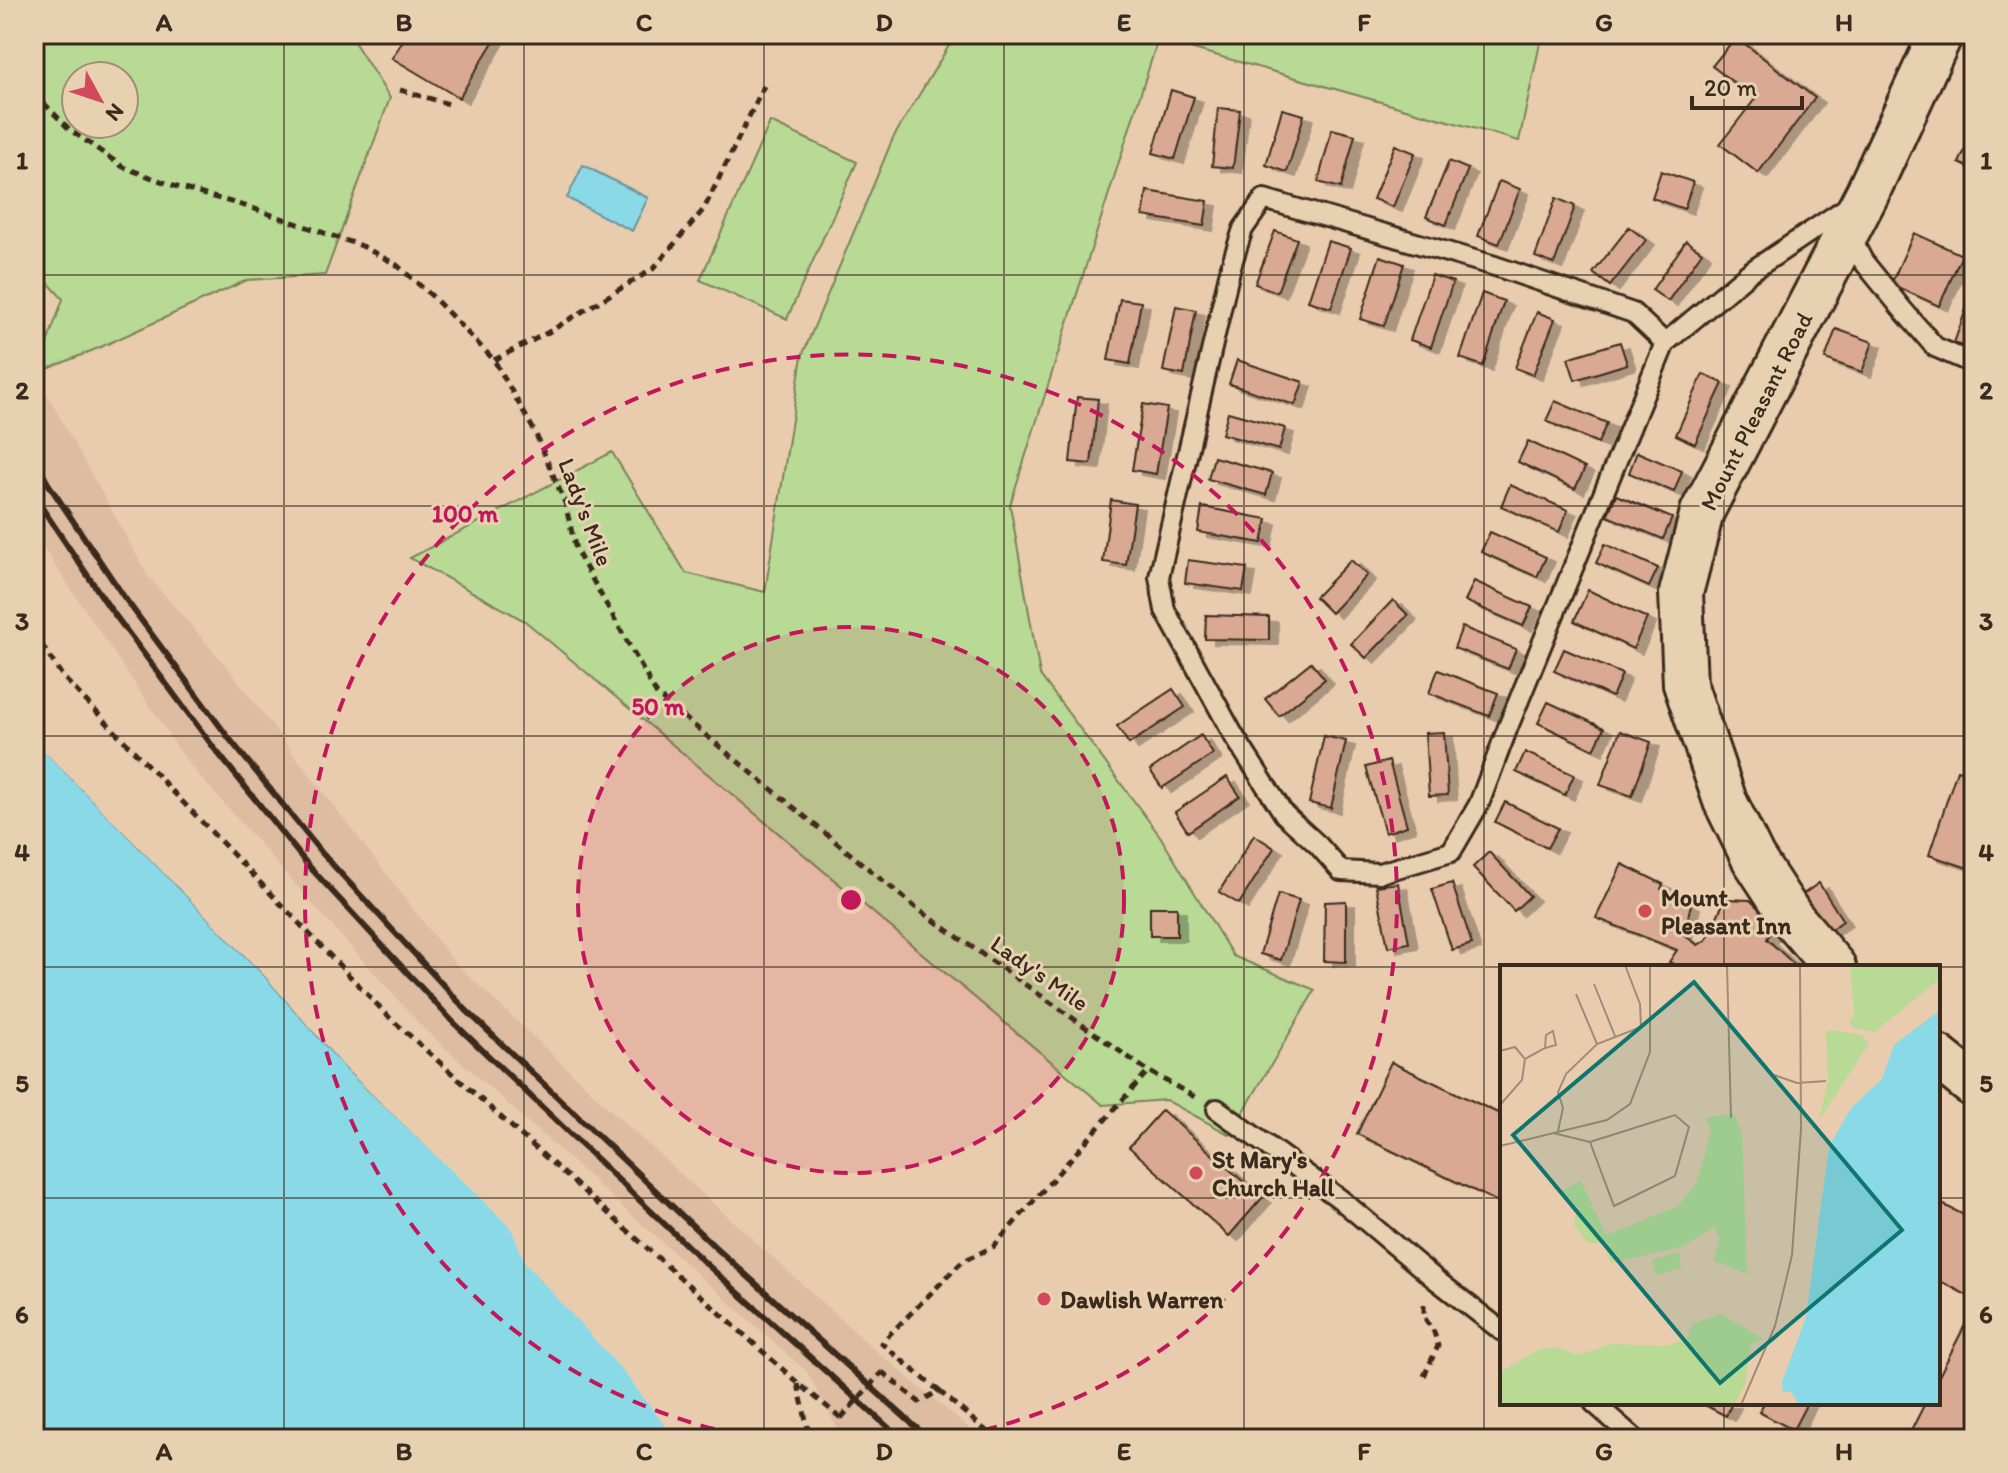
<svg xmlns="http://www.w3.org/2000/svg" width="2008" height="1473" viewBox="0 0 2008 1473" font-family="Itim,sans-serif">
  <defs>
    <filter id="shadow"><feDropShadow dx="9" dy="5" stdDeviation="0" flood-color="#0004"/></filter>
  </defs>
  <rect width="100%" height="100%" fill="#e9ccae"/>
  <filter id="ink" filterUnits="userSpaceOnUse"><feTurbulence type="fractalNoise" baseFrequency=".0125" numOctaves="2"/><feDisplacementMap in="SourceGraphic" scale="16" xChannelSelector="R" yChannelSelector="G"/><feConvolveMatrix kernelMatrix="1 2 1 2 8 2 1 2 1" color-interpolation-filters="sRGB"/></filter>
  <g filter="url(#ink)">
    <polygon fill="#ddbca1" points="34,371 148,576 227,667 454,962 632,1130 875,1350 982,1439 843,1439 807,1372 421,1026 188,763 34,534"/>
    <g fill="#b8da94" stroke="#7a8259" stroke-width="2" fill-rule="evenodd">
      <path d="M34,34H349L390,98L325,275L247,280L103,346L36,374L63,299L34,267ZM76,76H124V124H76Z"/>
      <polygon points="956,34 1542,34 1519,141 1158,39 1010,505 1040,675 1160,836 1233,956 1315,990 1230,1135 1166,1100 1103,1105 525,621 410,558 612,452 686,573 765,592 802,356 893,138"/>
      <polygon points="770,122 857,162 787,319 700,280"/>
    </g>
    <g fill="#8ad9e7" stroke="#6a9397" stroke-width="2">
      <polygon points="583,165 648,198 632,231 567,198"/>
      <polygon points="34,740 263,974 347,1070 738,1439 34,1439"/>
    </g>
    <polygon fill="#e9ccae" points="34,736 266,971 350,1067 514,1225 731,1419 742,1439 675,1439 622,1370 525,1263 511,1228 347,1070 263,974 41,748 34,740"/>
    <g fill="#daa993" stroke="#3b2a1e" stroke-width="2" filter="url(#shadow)">
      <polygon points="407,34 498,34 459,98 392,58"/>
      <polygon points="1736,37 1815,98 1758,173 1720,144 1755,99 1712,66"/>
      <polygon points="1171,90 1194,97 1175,159 1153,153"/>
      <polygon points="1218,108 1240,110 1233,168 1212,166"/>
      <polygon points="1282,109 1304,115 1287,172 1266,165"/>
      <polygon points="1332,129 1355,135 1341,188 1318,182"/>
      <polygon points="1972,134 1974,135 1974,170 1959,163"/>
      <polygon points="1395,145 1415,153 1393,207 1373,199"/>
      <polygon points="1449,161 1468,169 1446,225 1426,217"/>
      <polygon points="1661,171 1693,182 1684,209 1652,198"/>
      <polygon points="1499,181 1520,189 1499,244 1478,236"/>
      <polygon points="1147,191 1208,201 1204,226 1143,216"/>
      <polygon points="1556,198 1575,206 1554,264 1535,257"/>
      <polygon points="1629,227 1646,240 1610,286 1593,273"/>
      <polygon points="1275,231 1297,239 1277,292 1255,284"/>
      <polygon points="1914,233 1962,255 1939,306 1891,284"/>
      <polygon points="1328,241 1351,248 1331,308 1308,301"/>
      <polygon points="1686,241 1702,252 1668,301 1652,290"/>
      <polygon points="1380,256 1404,264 1384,326 1360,319"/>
      <polygon points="1432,275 1453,282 1431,347 1410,340"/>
      <polygon points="1974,287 1974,350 1954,343"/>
      <polygon points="1482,293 1504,301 1483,366 1460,358"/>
      <polygon points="1120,299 1141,302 1130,364 1108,360"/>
      <polygon points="1176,306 1196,310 1184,375 1163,371"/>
      <polygon points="1537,312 1555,319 1533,375 1515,368"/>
      <polygon points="1836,329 1873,342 1862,372 1825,359"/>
      <polygon points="1620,342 1627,364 1575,380 1568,358"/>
      <polygon points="1237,360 1303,382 1295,405 1229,384"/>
      <polygon points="1703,374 1723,383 1695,444 1676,435"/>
      <polygon points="1077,397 1098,399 1091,464 1070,462"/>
      <polygon points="1555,401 1607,423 1598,443 1546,421"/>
      <polygon points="1143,404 1167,408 1156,474 1132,470"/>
      <polygon points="1228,412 1285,428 1279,450 1222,434"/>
      <polygon points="1528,441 1585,468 1575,489 1518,462"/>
      <polygon points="1637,452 1682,471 1674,492 1629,473"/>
      <polygon points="1214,457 1272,473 1266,495 1208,479"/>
      <polygon points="1510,485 1568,510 1559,532 1501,506"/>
      <polygon points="1616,495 1672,518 1663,539 1607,516"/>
      <polygon points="1111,500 1135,504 1126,565 1103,562"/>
      <polygon points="1202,507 1267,519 1262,543 1198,532"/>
      <polygon points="1490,532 1546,557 1537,577 1481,552"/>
      <polygon points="1605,544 1658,568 1649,587 1596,563"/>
      <polygon points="1188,560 1247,568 1243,591 1185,583"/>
      <polygon points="1351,560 1367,575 1331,613 1315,597"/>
      <polygon points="1474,581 1532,607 1523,626 1465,601"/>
      <polygon points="1588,590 1647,618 1633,649 1574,621"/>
      <polygon points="1393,600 1408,615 1366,658 1351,644"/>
      <polygon points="1206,615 1269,617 1269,640 1205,639"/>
      <polygon points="1462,627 1516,649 1508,669 1454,648"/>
      <polygon points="1564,649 1622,674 1612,697 1554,671"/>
      <polygon points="1311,662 1325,679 1279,716 1265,699"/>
      <polygon points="1438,670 1498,693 1489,716 1429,693"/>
      <polygon points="1173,689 1185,707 1129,744 1117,726"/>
      <polygon points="1548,702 1604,728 1594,750 1538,723"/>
      <polygon points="1620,731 1651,742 1632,796 1600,785"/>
      <polygon points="1444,732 1448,795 1429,796 1425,733"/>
      <polygon points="1201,735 1213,754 1162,788 1150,770"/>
      <polygon points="1324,736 1346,741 1331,808 1309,803"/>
      <polygon points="1525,752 1574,775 1565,795 1516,772"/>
      <polygon points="1389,761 1407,826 1385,833 1366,767"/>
      <polygon points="1957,770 1974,776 1974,870 1929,855"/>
      <polygon points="1227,777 1240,796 1188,832 1175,812"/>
      <polygon points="1505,802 1558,828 1547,848 1495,822"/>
      <polygon points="1254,835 1274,848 1239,904 1219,892"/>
      <polygon points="1489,852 1530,896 1514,911 1473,867"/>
      <polygon points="1622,864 1663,884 1661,889 1691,904 1684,935 1698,945 1707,939 1725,899 1750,900 1775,924 1767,939 1797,967 1679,967 1669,962 1677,950 1596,918"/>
      <polygon points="1398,883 1409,943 1388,947 1376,886"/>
      <polygon points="1452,883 1472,944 1452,950 1432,889"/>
      <polygon points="1819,883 1843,921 1822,935 1799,897"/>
      <polygon points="1278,894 1299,900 1281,960 1260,954"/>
      <polygon points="1346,901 1346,962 1324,961 1325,902"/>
      <rect x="1150" y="907" width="27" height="29"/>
      <polygon points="1391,1062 1502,1115 1502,1204 1357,1134"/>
      <polygon points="1162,1110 1262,1198 1229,1236 1129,1147"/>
      <polygon points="1938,1202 1974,1220 1974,1299 1938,1280"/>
      <polygon points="1965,1325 1974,1330 1974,1439 1907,1439 1925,1403 1938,1403 1938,1378"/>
      <polygon points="1701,1403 1732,1403 1726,1416"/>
      <polygon points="1764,1403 1807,1403 1793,1430 1759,1412"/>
    </g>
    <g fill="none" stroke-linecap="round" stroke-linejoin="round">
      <defs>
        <g id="service">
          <polygon points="1264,199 1495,266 1633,313 1665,343 1508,727 1479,804 1451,852 1380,873 1341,871 1318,845 1284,814 1234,736 1165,610 1159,577 1231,266 1243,229"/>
          <polyline points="1849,234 1863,261 1902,309 1935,347 1974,364"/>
          <polyline points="1665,343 1750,272 1852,204"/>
          <polyline points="1217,1109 1340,1199 1435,1279 1502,1331"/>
          <polyline points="1594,1403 1635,1439"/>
        </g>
        <g id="tertiary">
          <polyline points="1834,967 1792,918 1753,858 1725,801 1685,684 1681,593 1702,512 1867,194 1941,34"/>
          <polyline points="1938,1057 1974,1086"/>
        </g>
      </defs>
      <use href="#service" stroke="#3b2a1e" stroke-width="24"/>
      <use href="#tertiary" stroke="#3b2a1e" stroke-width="48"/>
      <g stroke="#3b2a1e" stroke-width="5" stroke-dasharray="8 6" stroke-linecap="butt">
        <polyline points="400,90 449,104"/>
        <polyline points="34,93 69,129 123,167 177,187 252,208 362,246 397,265 433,297 494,360 535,432 565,503 576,550 657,695 915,907 1148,1071 1195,1097"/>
        <polyline points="494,360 547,333 653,269 704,209 764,86"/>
        <polyline points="34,633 63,677 389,1017 798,1383 841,1418"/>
        <polyline points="882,1372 919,1402 939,1391 881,1343 963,1261 993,1247 1148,1071"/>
        <polyline points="1424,1376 1438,1346 1434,1332 1424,1317 1424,1303"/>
        <polyline points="798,1384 809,1434 813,1439"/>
        <polyline points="939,1391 996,1439"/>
      </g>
      <use href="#service" stroke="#e8d1b1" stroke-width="18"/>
      <use href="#tertiary" stroke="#e8d1b1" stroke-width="42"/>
      <g stroke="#3b2a1e" stroke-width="6">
        <polyline points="34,459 49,485 124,597 228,737 321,852 466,1010 715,1247 929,1439"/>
        <polyline points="34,496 109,607 214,748 307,864 453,1022 702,1260 901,1439"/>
      </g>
      <polyline stroke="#3b2a1e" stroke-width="5" stroke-dasharray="8 6" stroke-linecap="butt" points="841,1418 882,1372"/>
    </g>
  </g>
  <path fill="none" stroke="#3b2a1e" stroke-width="2" stroke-opacity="0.55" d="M284,34V1439M524,34V1439M764,34V1439M1004,34V1439M1244,34V1439M1484,34V1439M1724,34V967M34,275H1974M34,506H1974M34,736H1974M34,967H1502M1938,967H1974M34,1198H1502M1938,1198H1974M1724,1403V1439"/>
  <circle cx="851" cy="900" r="273" fill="#c2185b" fill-opacity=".12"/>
  <g fill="none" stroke="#c2185b" stroke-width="4" stroke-dasharray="14 10">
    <circle cx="851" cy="900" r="273"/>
    <path d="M761 1439A546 546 0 1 1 941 1439"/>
  </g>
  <g fill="#d1495b" stroke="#e8d1b1" stroke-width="3">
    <circle cx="1645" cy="911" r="8"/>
    <circle cx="1196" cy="1173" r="8"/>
    <circle cx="1044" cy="1299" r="8"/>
  </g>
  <g text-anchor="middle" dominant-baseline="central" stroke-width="6" stroke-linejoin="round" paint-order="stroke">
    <g font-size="24" fill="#3b2a1e" stroke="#e8d1b1">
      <text transform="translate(1756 411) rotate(-63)">Mount Pleasant Road</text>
      <text transform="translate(586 512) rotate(69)">Lady's Mile</text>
      <text transform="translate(1040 973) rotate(35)">Lady's Mile</text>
    </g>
    <g font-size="24" font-weight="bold" fill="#3b2a1e" stroke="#e8d1b1" text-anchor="start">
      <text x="1661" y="897">Mount<tspan x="1661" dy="28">Pleasant Inn</tspan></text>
      <text x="1212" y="1159">St Mary's<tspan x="1212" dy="28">Church Hall</tspan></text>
      <text x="1060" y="1299">Dawlish Warren</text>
    </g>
  </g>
  <g transform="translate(1500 965)">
    <rect width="440" height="440" fill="#e9ccae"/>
    <path d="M350,0H440V14L374,67L353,63L349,57L354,51ZM332,65L362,70L369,79L319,155L328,115L326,67ZM233,148L242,167L247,309L213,295L220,274L214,262L181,282L111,298L103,278H88L74,260L76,248L61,226L81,216L106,270L178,241L196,219L211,167L206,153ZM178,287L182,302L156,310L152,295ZM221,349L263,374L251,379L245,420L234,440H0V407L40,384L56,382L78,390L112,379L166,381L187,374L192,359Z" fill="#b8da94"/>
    <path d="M440,34V440H299L291,426L283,428L282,417L306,352L320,181L360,128L380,83Z" fill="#8ad9e7"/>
    <path d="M440,30V45L394,80L382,114L351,143L329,182L306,352L279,413L302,351L320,169L357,126L385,70Z" fill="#e9ccae"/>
    <path fill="none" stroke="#a38b74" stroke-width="2" d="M227,0L231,153M94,19L115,71M76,29L97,79M0,86L15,82L25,94L22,115L0,140M25,94L45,83L46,70L53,66L56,80L45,83M271,109L297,118L326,116M175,150L189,162L175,211L114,241L90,177ZM58,166L63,143L58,127L66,109L97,79L141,62L140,39L125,0M53,168L90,177M0,181L107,155L130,139L150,87V0M241,440L275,361L292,290L301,164L300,0"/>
    <path fill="#0f766e" fill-opacity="0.15" stroke="#0f766e" stroke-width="4" d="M194,17L402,265L220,418L13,170Z"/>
    <rect width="440" height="440" fill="none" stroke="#3b2a1e" stroke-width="4"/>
  </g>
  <circle cx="851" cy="900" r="12" fill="#c2185b" stroke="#e8d1b1" stroke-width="4"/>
  <g font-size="24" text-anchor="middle" font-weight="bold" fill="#c2185b" stroke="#e8d1b1" stroke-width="6" stroke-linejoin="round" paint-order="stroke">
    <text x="465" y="522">100 m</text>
    <text x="658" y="715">50 m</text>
  </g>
  <rect width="2008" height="1473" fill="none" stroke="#e8d1b1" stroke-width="88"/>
  <g transform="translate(100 100) rotate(130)"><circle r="38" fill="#e8d1b1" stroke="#a38e76" stroke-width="2"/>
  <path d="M0-6L14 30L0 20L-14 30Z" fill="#d1495b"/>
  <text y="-12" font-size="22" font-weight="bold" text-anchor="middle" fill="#3b2a1e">N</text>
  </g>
  <path d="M1692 96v12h110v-12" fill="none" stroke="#3b2a1e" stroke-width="4"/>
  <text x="1704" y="96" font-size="24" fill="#3b2a1e" stroke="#e8d1b1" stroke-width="6" paint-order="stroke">20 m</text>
  <rect x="44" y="44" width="1920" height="1385" fill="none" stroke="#3b2a1e" stroke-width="3"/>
  <g font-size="26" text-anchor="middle" font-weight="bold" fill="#3b2a1e">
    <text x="164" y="31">A</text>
    <text x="404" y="31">B</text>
    <text x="644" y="31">C</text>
    <text x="884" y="31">D</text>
    <text x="1124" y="31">E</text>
    <text x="1364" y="31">F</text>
    <text x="1604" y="31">G</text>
    <text x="1844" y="31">H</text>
    <text x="22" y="169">1</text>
    <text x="1986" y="169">1</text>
    <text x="22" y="399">2</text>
    <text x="1986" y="399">2</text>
    <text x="22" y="630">3</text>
    <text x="1986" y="630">3</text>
    <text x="22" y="861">4</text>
    <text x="1986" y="861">4</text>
    <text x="22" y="1092">5</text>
    <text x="1986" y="1092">5</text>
    <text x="22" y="1323">6</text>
    <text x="1986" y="1323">6</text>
    <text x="164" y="1460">A</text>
    <text x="404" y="1460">B</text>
    <text x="644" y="1460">C</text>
    <text x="884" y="1460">D</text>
    <text x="1124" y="1460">E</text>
    <text x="1364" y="1460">F</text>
    <text x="1604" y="1460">G</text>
    <text x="1844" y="1460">H</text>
  </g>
</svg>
